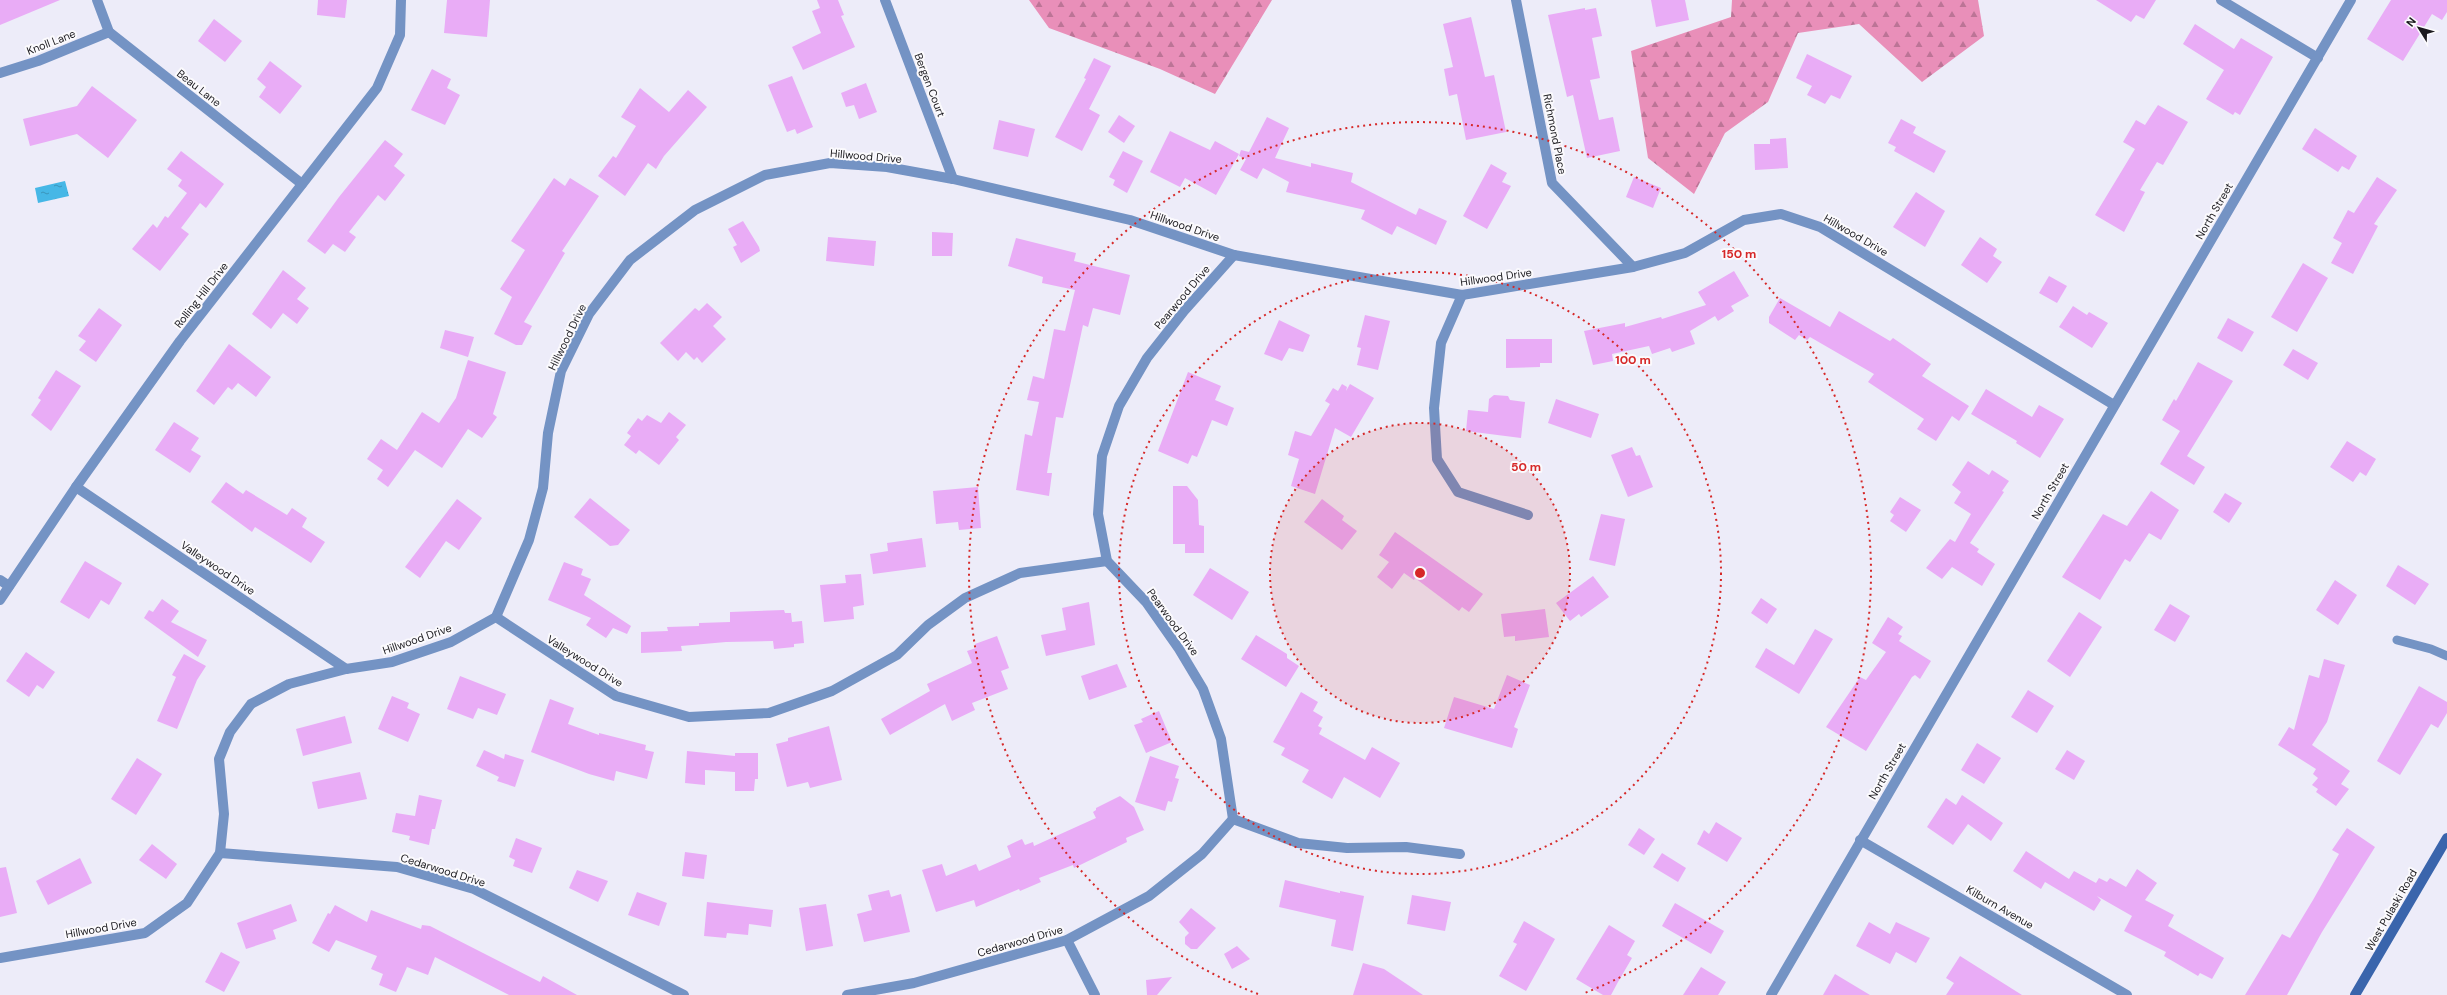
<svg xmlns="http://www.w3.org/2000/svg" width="2447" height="995" viewBox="0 0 2447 995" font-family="'DM Sans',sans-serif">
  <defs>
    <pattern id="forest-firs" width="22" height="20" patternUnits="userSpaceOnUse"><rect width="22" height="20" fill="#e98fb9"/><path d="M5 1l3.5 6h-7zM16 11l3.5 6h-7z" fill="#bc7496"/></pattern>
    <pattern id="water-ripples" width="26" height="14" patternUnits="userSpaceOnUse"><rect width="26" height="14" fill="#46b7e6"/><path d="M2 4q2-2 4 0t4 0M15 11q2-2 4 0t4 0" fill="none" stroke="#3a94ba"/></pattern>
  </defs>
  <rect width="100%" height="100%" fill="#edecf9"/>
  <g fill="url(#forest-firs)">
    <polygon points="1029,0 1272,0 1215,94 1160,69 1049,28"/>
    <polygon points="1732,0 1978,0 1984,36 1922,82 1859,24 1798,33 1768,102 1725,133 1694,194 1648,158 1631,51 1731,17"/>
  </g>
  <polygon fill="url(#water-ripples)" points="65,181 69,196 38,203 35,188"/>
  <g fill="#e9acf6">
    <polygon points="0,0 60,0 0,25"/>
    <polygon points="318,0 347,0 345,18 317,15"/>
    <polygon points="447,0 490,0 487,37 444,33"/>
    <polygon points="817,0 838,0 844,15 841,16 855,47 803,70 792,47 821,33 812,11 820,8"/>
    <polygon points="1651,0 1685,0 1689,20 1656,27"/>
    <polygon points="2096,0 2156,0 2144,19 2136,15 2131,22"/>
    <polygon points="2391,0 2447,0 2447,12 2442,20 2432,14 2403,61 2367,39"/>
    <polygon points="1585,8 1585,10 1596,8 1602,36 1592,38 1600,78 1590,80 1599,120 1613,117 1620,151 1587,158 1573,95 1567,97 1548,15"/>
    <polygon points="1471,17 1485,77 1494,75 1506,132 1466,140 1457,94 1449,96 1444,69 1453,67 1443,24"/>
    <polygon points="214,19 242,41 225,62 198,41"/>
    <polygon points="2195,24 2234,49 2241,38 2273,57 2240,115 2235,112 2233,115 2206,99 2224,70 2183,44"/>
    <polygon points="1807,54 1852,76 1840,99 1831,95 1825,104 1807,95 1812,86 1796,78"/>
    <polygon points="1094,58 1111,66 1089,109 1100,115 1082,151 1055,137 1086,79 1084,78"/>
    <polygon points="270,61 302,86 280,114 259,97 266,87 257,79"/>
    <polygon points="432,69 451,79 447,88 460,95 445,125 411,110"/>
    <polygon points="792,76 813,127 797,134 795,129 787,132 768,85"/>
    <polygon points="866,83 877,112 859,119 854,105 846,107 841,93"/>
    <polygon points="92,86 137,120 108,158 77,134 30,146 23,119 77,106"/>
    <polygon points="640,88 669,112 688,90 707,107 664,156 656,169 648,163 625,196 598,176 613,156 616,158 636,126 621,117"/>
    <polygon points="2158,105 2188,122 2163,165 2157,162 2140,190 2145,192 2124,232 2095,215 2135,149 2123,142 2136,120 2145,125"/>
    <polygon points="1119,115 1135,126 1124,143 1108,132"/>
    <polygon points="1267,117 1289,128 1275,158 1311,167 1311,163 1353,173 1351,182 1416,215 1419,208 1447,221 1436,245 1397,226 1392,235 1361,219 1365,210 1286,192 1289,182 1263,168 1257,179 1240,170 1246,159 1239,156 1241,150 1249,152"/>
    <polygon points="1901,119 1916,127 1913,133 1946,151 1934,173 1894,151 1896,147 1888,143"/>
    <polygon points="999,120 1035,129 1028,157 993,149"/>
    <polygon points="2315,128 2357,156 2349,170 2342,166 2338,172 2302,149"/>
    <polygon points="1170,131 1210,150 1215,141 1239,154 1216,195 1185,178 1180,187 1150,172"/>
    <polygon points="1786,138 1788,168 1755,170 1754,144 1770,144 1770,139"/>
    <polygon points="385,140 403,154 394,166 405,175 385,201 378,195 349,232 356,237 345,252 333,244 325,254 307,241 339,197"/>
    <polygon points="181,151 224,184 206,208 200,203 181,228 189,234 160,271 132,249 153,224 157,228 165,216 168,218 187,193 178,186 182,180 167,169"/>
    <polygon points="1123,151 1143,161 1127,193 1113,185 1115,180 1109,177"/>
    <polygon points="1491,164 1507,173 1502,182 1511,186 1487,229 1463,216"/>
    <polygon points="1634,177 1661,188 1653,208 1626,197"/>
    <polygon points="2377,177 2397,190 2374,224 2378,226 2353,274 2331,263 2342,243 2333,238 2348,210 2354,213"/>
    <polygon points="554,178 565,186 570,178 599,196 562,251 565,253 524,322 532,326 522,345 516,345 494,334 512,297 500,289 525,250 511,241"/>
    <polygon points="1916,192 1945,211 1925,247 1893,227"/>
    <polygon points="743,221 759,247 760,251 741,263 733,247 737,245 728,229"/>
    <polygon points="932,232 953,233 952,256 932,256"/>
    <polygon points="828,237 876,241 874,266 826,261"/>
    <polygon points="1980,237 1997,249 1993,256 2002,262 1987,283 1961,265"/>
    <polygon points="1016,238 1076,253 1074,261 1130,275 1120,315 1093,308 1088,327 1083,325 1063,418 1056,417 1047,473 1052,473 1049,496 1016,490 1025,434 1032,436 1039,402 1027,400 1033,376 1044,379 1054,329 1065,331 1075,290 1042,283 1043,277 1008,266"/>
    <polygon points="2303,263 2328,278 2297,332 2271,317"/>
    <polygon points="283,270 306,288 297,299 309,308 297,324 283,313 271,329 252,314"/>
    <polygon points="1734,271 1749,296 1731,306 1734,311 1718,321 1715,316 1690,331 1695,344 1672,352 1670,348 1652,354 1649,346 1612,354 1613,361 1593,365 1584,331 1625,323 1625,327 1661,317 1662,319 1706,305 1698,292"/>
    <polygon points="2049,276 2067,286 2057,303 2039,293"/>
    <polygon points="1780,298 1830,327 1839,311 1890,341 1893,338 1931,364 1922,376 1969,406 1959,421 1952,416 1936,441 1917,429 1924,419 1868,382 1874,374 1810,337 1807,340 1799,335 1795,340 1769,323 1769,317"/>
    <polygon points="707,303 722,317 713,326 726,339 702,363 697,357 694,360 686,352 678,361 660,343 695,308 699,311"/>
    <polygon points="2073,306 2087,315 2089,312 2108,323 2092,348 2059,327"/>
    <polygon points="99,308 122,325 96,362 79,350 86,341 78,336"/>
    <polygon points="1365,315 1390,321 1378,370 1357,365 1361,348 1357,347"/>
    <polygon points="2228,318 2254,332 2242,352 2217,338"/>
    <polygon points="1279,320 1310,335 1303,352 1289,348 1282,361 1264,354"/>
    <polygon points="445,330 474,337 468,357 440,348"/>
    <polygon points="1506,339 1552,339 1552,363 1540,363 1540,367 1506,368"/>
    <polygon points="229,344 271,377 256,397 238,383 232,390 228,387 214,405 196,391"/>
    <polygon points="2293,349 2318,363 2308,380 2283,365"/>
    <polygon points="468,360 506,372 493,414 497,417 482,438 468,429 442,468 415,450 388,487 377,479 383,470 367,459 381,439 397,450 422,412 439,423 456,398"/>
    <polygon points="2198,362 2233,381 2187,456 2205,467 2194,485 2160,464 2180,431 2162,420 2174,399 2176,401"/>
    <polygon points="56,370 81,386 51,431 31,415 41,400 38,398"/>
    <polygon points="1188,372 1221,386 1215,400 1234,408 1227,426 1212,420 1197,457 1192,455 1188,464 1158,451"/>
    <polygon points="1342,384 1347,387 1346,391 1350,384 1374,398 1351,437 1335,428 1315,494 1291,486 1299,459 1288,455 1295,431 1311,436 1330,404 1325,401 1333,388 1338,391"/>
    <polygon points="1986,389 2032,417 2039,405 2064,419 2040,458 2016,443 2017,441 1971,414"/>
    <polygon points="1494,395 1508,396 1510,400 1525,402 1521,438 1466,431 1468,410 1488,412 1489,399"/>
    <polygon points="1556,399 1599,414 1591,438 1548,423"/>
    <polygon points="669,412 686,425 676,437 679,440 659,465 639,450 636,454 624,445 631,436 627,433 638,418 642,421 647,415 661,423"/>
    <polygon points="174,422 199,438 191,450 201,456 190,473 155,450"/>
    <polygon points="2347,441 2376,459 2366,476 2360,472 2353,482 2330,467"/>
    <polygon points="1632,447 1636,456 1640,455 1653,487 1628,497 1611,455"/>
    <polygon points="1968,461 1989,475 1992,470 2009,481 2002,491 2004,492 1970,543 1979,549 1977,552 1995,564 1982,586 1952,567 1942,579 1926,568 1950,539 1955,542 1971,514 1954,503 1961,492 1952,485"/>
    <polygon points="226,482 243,494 246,490 287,515 292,508 307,518 302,527 325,542 311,563 255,527 252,532 211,502"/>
    <polygon points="1173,486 1187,486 1198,500 1199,525 1204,526 1204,553 1185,553 1185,544 1173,544"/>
    <polygon points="978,487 981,528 959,530 958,522 936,524 933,491"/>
    <polygon points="2151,491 2179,510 2161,540 2149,533 2130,562 2125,559 2100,600 2062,577 2103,514 2127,526"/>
    <polygon points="2225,493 2242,503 2229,523 2213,512"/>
    <polygon points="1900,497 1921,510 1906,532 1890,521 1894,515 1890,512"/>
    <polygon points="590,498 630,530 618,545 610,546 574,517"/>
    <polygon points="457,499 482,518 459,550 446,541 420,578 405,567"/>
    <polygon points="1322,499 1344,516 1342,520 1357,531 1342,550 1304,522"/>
    <polygon points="1601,514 1625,519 1615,566 1589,560"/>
    <polygon points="1395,532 1483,594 1469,612 1462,607 1459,611 1415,578 1414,580 1404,573 1392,589 1377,577 1389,562 1379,555"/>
    <polygon points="922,538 926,567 873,574 870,554 888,551 887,543"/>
    <polygon points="85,561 122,583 109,605 101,600 89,619 60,602"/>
    <polygon points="564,562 583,569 581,575 591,579 584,595 631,626 627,634 613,628 606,638 586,625 591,618 548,600"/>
    <polygon points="2398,565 2429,584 2415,605 2386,586"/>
    <polygon points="1210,568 1249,592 1232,620 1193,595"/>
    <polygon points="861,574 864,605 853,607 854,619 824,622 820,585 846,583 845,575"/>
    <polygon points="1593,576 1609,597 1581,617 1579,614 1570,621 1556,603"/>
    <polygon points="2335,580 2357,595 2338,625 2316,610"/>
    <polygon points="1761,598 1777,609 1767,624 1751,613"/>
    <polygon points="162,599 179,611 171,622 207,640 198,657 144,618 149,610 153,612"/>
    <polygon points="1089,602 1095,645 1046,656 1041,635 1066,630 1062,608"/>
    <polygon points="2170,604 2190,616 2175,642 2154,630"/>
    <polygon points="1545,609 1549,637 1515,641 1515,636 1504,637 1501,614"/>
    <polygon points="784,610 785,613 791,613 792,622 802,621 804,643 794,644 794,647 774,649 773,641 726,642 681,646 682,651 641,653 641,632 668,631 667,627 699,626 699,623 730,622 730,612"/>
    <polygon points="2079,612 2102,627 2070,677 2047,661"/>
    <polygon points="1888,617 1903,627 1898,634 1902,636 1899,641 1931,661 1920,679 1915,675 1912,677 1866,751 1826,727 1860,677 1866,680 1886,652 1872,643"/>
    <polygon points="1815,629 1833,639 1799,694 1755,667 1766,648 1794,665"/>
    <polygon points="1256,635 1287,654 1287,658 1299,666 1286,687 1241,659"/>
    <polygon points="997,636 1009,668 1001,671 1008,689 972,703 975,710 952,721 945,704 890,735 881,719 930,691 927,684 972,663 967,651 976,648 975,644"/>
    <polygon points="26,652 55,672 43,689 37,685 29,697 6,681"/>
    <polygon points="184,654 206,666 197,680 177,729 157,721 176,677 172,675"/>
    <polygon points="2324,659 2345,665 2327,722 2312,745 2350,771 2341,784 2349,789 2336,806 2316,792 2318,789 2312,785 2318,778 2313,774 2316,769 2278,745 2289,727 2294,730 2309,675 2319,678"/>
    <polygon points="1117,664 1127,687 1089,700 1081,676"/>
    <polygon points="1507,675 1530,685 1514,727 1518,729 1512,748 1444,728 1454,697 1494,709"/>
    <polygon points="460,676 506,694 497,715 478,708 473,719 447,709"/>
    <polygon points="2419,686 2447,702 2447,713 2438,728 2431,724 2400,775 2377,761"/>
    <polygon points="2028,690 2054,706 2037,733 2011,717"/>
    <polygon points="1301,692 1318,702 1313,711 1323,717 1318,726 1322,728 1319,734 1365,760 1372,747 1400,763 1380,798 1344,777 1332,799 1302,782 1309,770 1281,755 1285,748 1273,742"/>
    <polygon points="392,696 409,703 407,708 420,714 408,742 378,729"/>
    <polygon points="550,699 574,708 568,724 599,735 599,733 646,745 645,750 654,752 647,779 616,771 614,781 589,774 531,752"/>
    <polygon points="1159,711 1172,742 1146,753 1134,725 1143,722 1141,719"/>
    <polygon points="345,716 352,743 303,756 296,729"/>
    <polygon points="829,726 842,780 810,788 808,782 787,787 776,744 788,741 788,738"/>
    <polygon points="1977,743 2001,758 1984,784 1961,770"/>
    <polygon points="484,750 504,759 505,754 524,760 515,787 497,781 499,777 476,766"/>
    <polygon points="2067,750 2085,761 2074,780 2055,769"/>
    <polygon points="687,751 735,756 735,753 758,753 758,779 755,779 754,791 735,791 735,772 705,770 705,785 685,783"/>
    <polygon points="1150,756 1179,766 1175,778 1179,779 1172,802 1168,801 1165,811 1135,802"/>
    <polygon points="137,758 162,774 136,815 111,799"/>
    <polygon points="360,772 367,799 318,809 312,782"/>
    <polygon points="419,795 442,800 435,829 432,829 429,845 409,840 410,836 392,832 396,813 415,816"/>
    <polygon points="1962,795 2003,823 1991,841 1968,824 1953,845 1927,827 1946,798 1956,805"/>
    <polygon points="1120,796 1134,807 1144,830 1126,838 1127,842 1074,868 1073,865 1039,878 1041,882 1020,891 1019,889 976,907 974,900 936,912 922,870 942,864 946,876 976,864 979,871 1011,857 1007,846 1022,839 1025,845 1033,842 1034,846 1096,818 1093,812 1096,810 1096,808"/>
    <polygon points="1716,822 1742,838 1727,862 1697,844 1704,830 1709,834"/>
    <polygon points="1639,828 1655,839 1644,855 1628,845"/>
    <polygon points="2347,828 2375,847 2322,932 2287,995 2245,995 2282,934 2290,938 2313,900 2339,854 2332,850"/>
    <polygon points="516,838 542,848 532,873 513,866 515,860 509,857"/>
    <polygon points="152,844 177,864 166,879 139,860"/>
    <polygon points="2026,851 2069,879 2074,871 2096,883 2099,878 2107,882 2110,878 2126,887 2137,869 2157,883 2145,900 2174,915 2168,926 2224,958 2212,979 2200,973 2198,976 2164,956 2166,952 2124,931 2132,916 2097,896 2101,900 2094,911 2045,882 2041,889 2013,871"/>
    <polygon points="685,852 707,855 704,879 682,876"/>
    <polygon points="1662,853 1686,868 1678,882 1653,867"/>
    <polygon points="80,858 92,883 48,905 36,881"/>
    <polygon points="6,867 17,913 0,917 0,868"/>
    <polygon points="577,870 608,881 598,902 569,888"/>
    <polygon points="1285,880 1340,893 1340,891 1364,896 1353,951 1331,946 1336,920 1279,907"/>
    <polygon points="889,890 891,897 901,894 910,932 864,942 857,914 872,910 868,895"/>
    <polygon points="637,892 667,903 659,926 628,915"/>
    <polygon points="1412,895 1451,902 1445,931 1407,924"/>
    <polygon points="707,902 773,910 771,927 749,924 748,935 727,933 726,938 704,936"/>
    <polygon points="1675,903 1724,931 1711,954 1662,926"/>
    <polygon points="291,904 297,921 273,930 276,939 246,949 237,923"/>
    <polygon points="826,904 833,946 806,951 799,908"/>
    <polygon points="335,905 367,922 371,910 421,929 422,925 430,926 540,982 543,976 577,995 509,995 435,957 428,975 407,967 396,992 379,985 383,974 371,969 377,956 336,940 329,952 312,943 328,913 330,914"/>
    <polygon points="1191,908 1216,928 1197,949 1191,949 1185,944 1185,937 1189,933 1179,922"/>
    <polygon points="1524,921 1555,939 1526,991 1499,976 1517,944 1513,942"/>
    <polygon points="1869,922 1890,934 1896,922 1930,938 1916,963 1896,952 1890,964 1856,946"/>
    <polygon points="1609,925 1635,941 1627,955 1632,958 1618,982 1611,995 1603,995 1576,979"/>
    <polygon points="1237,946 1250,959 1232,969 1224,954"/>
    <polygon points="221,952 240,962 224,992 205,982"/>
    <polygon points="1960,956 2022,995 1946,995 1954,983 1946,978"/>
    <polygon points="1363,963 1384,969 1423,995 1353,995"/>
    <polygon points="1701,967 1726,982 1718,995 1683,995"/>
    <polygon points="1835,974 1870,995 1823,995"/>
    <polygon points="1172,977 1157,995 1147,995 1146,980"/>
  </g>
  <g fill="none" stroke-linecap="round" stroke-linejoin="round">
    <polyline stroke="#7493c4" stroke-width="9" points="2397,640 2431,649 2447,656"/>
    <g stroke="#7493c4" stroke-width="10">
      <polyline points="97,0 109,32 302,184"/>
      <polyline points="885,0 953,179"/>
      <polyline points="1516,0 1552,183 1633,267"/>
      <polyline points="2221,0 2318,58"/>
      <polyline points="0,73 38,61 109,32"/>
      <polyline points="1462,295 1441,343 1434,408 1437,459 1458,492 1528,515"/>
      <polyline points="76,487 346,669"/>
      <polyline points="0,580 9,586"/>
      <polyline points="0,600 76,487 180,341 377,88 400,35 401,0"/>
      <polyline points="496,617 616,696 689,717 769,713 832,691 897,655 928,625 965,598 1020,573 1107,561"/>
      <polyline points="1233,819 1221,739 1203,689 1179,649 1146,602 1107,561 1098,514 1102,456 1119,406 1147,358 1184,311 1234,255"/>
      <polyline points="1233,819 1298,843 1347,848 1406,847 1460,854"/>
      <polyline points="1860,840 2127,995"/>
      <polyline points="220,853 397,867 474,889 684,995"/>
      <polyline points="1067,940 1095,995"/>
      <polyline points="0,958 145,933 187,903 220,853 224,814 219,759 230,732 251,704 289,684 346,669 392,662 451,642 496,617 529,540 543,488 548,433 561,371 589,314 630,260 695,210 765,175 830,163 887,167 953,179 1130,220 1234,255 1462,295 1633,267 1685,253 1744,220 1781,214 1820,227 2114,405"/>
      <polyline points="847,995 914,983 1067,940 1149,896 1202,854 1233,819"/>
      <polyline points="1771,995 2351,0"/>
    </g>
    <polyline stroke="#3a65ac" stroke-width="10" points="2355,995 2447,838"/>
  </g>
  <circle cx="1420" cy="573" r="150" fill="#d62828" fill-opacity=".12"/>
  <g fill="none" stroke="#d62828" stroke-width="2" stroke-dasharray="2 4">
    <circle cx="1420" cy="573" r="150"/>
    <circle cx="1420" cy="573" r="301"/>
    <path d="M1258 994A451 451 0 1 1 1582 994"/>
  </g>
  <g text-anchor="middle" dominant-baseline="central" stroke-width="4" stroke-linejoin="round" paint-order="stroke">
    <g font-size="11" fill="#1b1a1f" stroke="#fbfafd">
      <text transform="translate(51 42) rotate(-21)">Knoll Lane</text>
      <text transform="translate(930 85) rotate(69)">Bergen Court</text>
      <text transform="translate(199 88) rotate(38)">Beau Lane</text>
      <text transform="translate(1555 134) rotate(79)">Richmond Place</text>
      <text transform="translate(866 156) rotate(5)">Hillwood Drive</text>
      <text transform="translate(2214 211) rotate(-60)">North Street</text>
      <text transform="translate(1185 226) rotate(19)">Hillwood Drive</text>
      <text transform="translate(1856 235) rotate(30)">Hillwood Drive</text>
      <text transform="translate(1496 277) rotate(-8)">Hillwood Drive</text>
      <text transform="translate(201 295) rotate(-52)">Rolling Hill Drive</text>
      <text transform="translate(1182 297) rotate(-50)">Pearwood Drive</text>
      <text transform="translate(567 337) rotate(-64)">Hillwood Drive</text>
      <text transform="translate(2050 491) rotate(-60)">North Street</text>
      <text transform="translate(218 568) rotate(34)">Valleywood Drive</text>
      <text transform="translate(1173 622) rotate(54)">Pearwood Drive</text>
      <text transform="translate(417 639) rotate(-19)">Hillwood Drive</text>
      <text transform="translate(585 661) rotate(32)">Valleywood Drive</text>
      <text transform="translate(1887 771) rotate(-60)">North Street</text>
      <text transform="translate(443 870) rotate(17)">Cedarwood Drive</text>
      <text transform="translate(2000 907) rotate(30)">Kilburn Avenue</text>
      <text transform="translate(2391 910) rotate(-60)">West Pulaski Road</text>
      <text transform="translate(101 928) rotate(-10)">Hillwood Drive</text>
      <text transform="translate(1020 941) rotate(-16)">Cedarwood Drive</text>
    </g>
  </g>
  <circle cx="1420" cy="573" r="6" fill="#d62828" stroke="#fbfafd" stroke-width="2"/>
  <g font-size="12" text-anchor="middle" font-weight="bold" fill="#d62828" stroke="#fbfafd" stroke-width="4" stroke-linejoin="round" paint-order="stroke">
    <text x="1739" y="258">150 m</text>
    <text x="1633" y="364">100 m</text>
    <text x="1526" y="471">50 m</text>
  </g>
  <g transform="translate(2419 28) rotate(307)" stroke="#fbfafd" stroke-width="3" paint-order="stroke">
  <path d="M0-3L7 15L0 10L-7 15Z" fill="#1b1a1f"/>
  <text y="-6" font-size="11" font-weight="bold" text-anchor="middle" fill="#1b1a1f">N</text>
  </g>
</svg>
